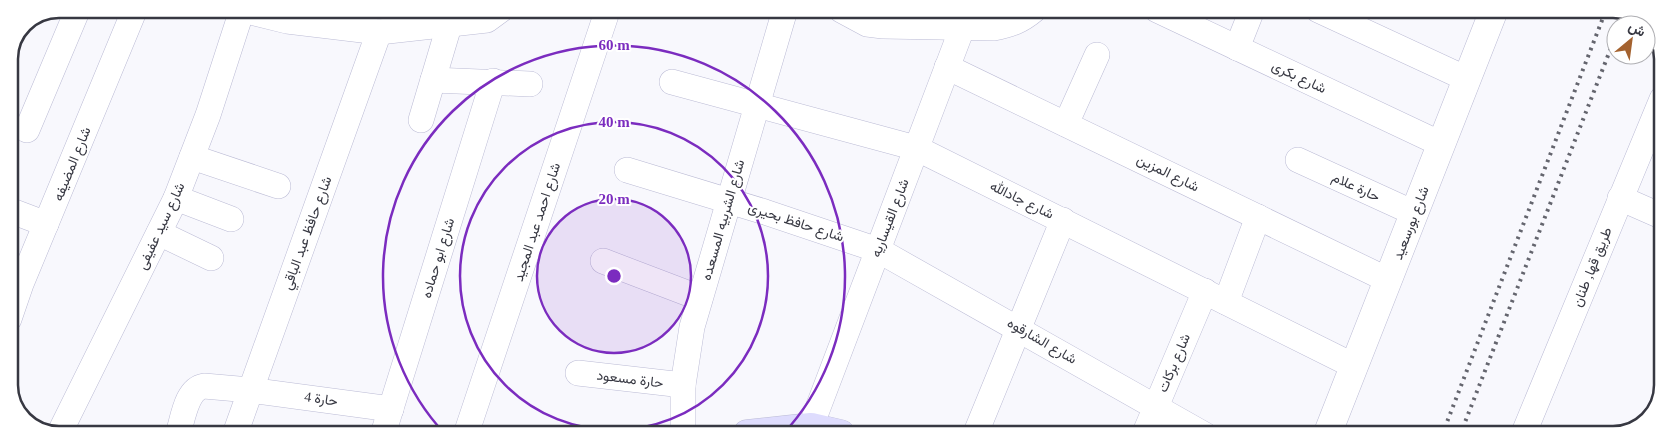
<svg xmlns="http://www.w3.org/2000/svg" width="1671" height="444" viewBox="0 0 1671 444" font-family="'Times New Roman',Vazirmatn,serif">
  <rect width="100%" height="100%" fill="#f8f8fd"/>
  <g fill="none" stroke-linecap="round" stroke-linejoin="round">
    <defs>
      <g id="minor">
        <polyline points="239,9 287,21 379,32 487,20 502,9"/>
        <path d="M841,10L867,24L883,26L994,28C1010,25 1021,21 1034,10"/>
        <polyline points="1157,10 1441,144"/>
        <polyline points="1318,10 1467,79"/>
        <polyline points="1237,48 1252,10"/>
        <polyline points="947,67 1388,280"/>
        <polyline points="433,80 530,84"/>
        <polyline points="672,82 916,148 1354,366"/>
        <polyline points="421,120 449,26"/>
        <polyline points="1066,124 1097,55"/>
        <polyline points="27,130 78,9"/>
        <polyline points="192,157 278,186"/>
        <polyline points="1298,160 1414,213"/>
        <polyline points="627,170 765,212 878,250 1205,435"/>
        <polyline points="176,198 231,219"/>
        <polyline points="1620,198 1661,216"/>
        <polyline points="9,210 46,224"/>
        <polyline points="159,233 211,258"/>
        <polyline points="603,261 700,298"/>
        <polyline points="1226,302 1258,217"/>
        <polyline points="9,319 21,284 135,9"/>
        <polyline points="578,373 683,385"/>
        <polyline points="59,434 176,198 208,115 242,10"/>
        <path d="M178,434C183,419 186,389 204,386L250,390L391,409"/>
        <polyline points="235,434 379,32"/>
        <polyline points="383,434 493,81"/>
        <polyline points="466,434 608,9"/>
        <polyline points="683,434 683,385 692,327 785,10"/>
        <polyline points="808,434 969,10"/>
        <polyline points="975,435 1063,220"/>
        <polyline points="1144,435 1205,291"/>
        <polyline points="1523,435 1662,99"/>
      </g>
      <polyline id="tertiary" points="1327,435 1494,10"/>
      <polyline id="secondary" points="747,434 811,427 841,434"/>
    </defs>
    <use href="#minor" stroke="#bbbbd5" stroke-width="26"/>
    <use href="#tertiary" stroke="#bbbbd5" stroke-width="29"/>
    <use href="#secondary" stroke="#bbbbd5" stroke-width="29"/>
    <use href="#minor" stroke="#fff" stroke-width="25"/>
    <use href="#tertiary" stroke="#fff" stroke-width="28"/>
    <use href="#secondary" stroke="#dedcfd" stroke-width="28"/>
    <g stroke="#64656e" stroke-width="4" stroke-dasharray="2.5 5" stroke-linecap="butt">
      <polyline points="1620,25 1626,11"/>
      <polyline points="1442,435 1606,10"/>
      <polyline points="1460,435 1616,35"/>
    </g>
  </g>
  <circle cx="614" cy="276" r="77" fill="#7b2cbf" fill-opacity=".12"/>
  <g fill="none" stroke="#7b2cbf" stroke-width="2.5">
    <circle cx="614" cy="276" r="77"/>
    <circle cx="614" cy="276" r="154"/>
    <path d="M445 434A231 231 0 1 1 783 434"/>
  </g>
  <g text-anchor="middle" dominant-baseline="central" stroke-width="4" stroke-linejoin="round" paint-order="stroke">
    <g font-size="14" fill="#373842" stroke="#fff">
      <text transform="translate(1299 77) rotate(25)">شارع بكرى</text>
      <text transform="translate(72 164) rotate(-68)">شارع المضيفه</text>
      <text transform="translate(1168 173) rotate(26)">شارع المزين</text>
      <text transform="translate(1356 187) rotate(25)">حارة علام</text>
      <text transform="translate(1022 200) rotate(26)">شارع جادالله</text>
      <text transform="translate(890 218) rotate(-69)">شارع القيساريه</text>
      <text transform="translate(723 220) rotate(-74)">شارع الشربيه المسعده</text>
      <text transform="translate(537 222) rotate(-72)">شارع احمد عبد المجيد</text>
      <text transform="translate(796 222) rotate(18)">شارع حافظ بحيرى</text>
      <text transform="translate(1411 223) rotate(-69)">شارع بورسعيد</text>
      <text transform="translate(161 226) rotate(-65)">شارع سيد عفيفى</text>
      <text transform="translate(307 233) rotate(-70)">شارع حافظ عبد الباقي</text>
      <text transform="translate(438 258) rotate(-73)">شارع ابو حماده</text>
      <text transform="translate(1592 267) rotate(-68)">طريق قها, طنان</text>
      <text transform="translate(1042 341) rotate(30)">شارع الشارقوه</text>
      <text transform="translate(1174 363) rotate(-67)">شارع بركات</text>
      <text transform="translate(630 379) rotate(7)">حارة مسعود</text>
      <text transform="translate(321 399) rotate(8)">حارة 4</text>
    </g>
  </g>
  <path d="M0 0H1671V444H0ZM59 18H1613A41 41 0 0 1 1654 59V385A41 41 0 0 1 1613 426H59A41 41 0 0 1 18 385V59A41 41 0 0 1 59 18Z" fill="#fff" fill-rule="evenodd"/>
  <path fill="none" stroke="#373842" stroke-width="2.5" d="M59 18H1613A41 41 0 0 1 1654 59V385A41 41 0 0 1 1613 426H59A41 41 0 0 1 18 385V59A41 41 0 0 1 59 18Z"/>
  <circle cx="614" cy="276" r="8" fill="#7b2cbf" stroke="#fff" stroke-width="2.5"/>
  <g font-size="15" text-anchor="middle" font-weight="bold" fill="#7b2cbf" stroke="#fff" stroke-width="4" stroke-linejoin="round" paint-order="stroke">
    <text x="614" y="50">60 m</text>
    <text x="614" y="127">40 m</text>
    <text x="614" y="204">20 m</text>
  </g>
  <g transform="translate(1631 40) rotate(29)"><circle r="24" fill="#ffffff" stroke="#afafb3"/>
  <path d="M0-4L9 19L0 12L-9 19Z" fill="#a4622f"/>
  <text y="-8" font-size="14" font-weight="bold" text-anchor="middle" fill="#373842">ش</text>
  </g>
</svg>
